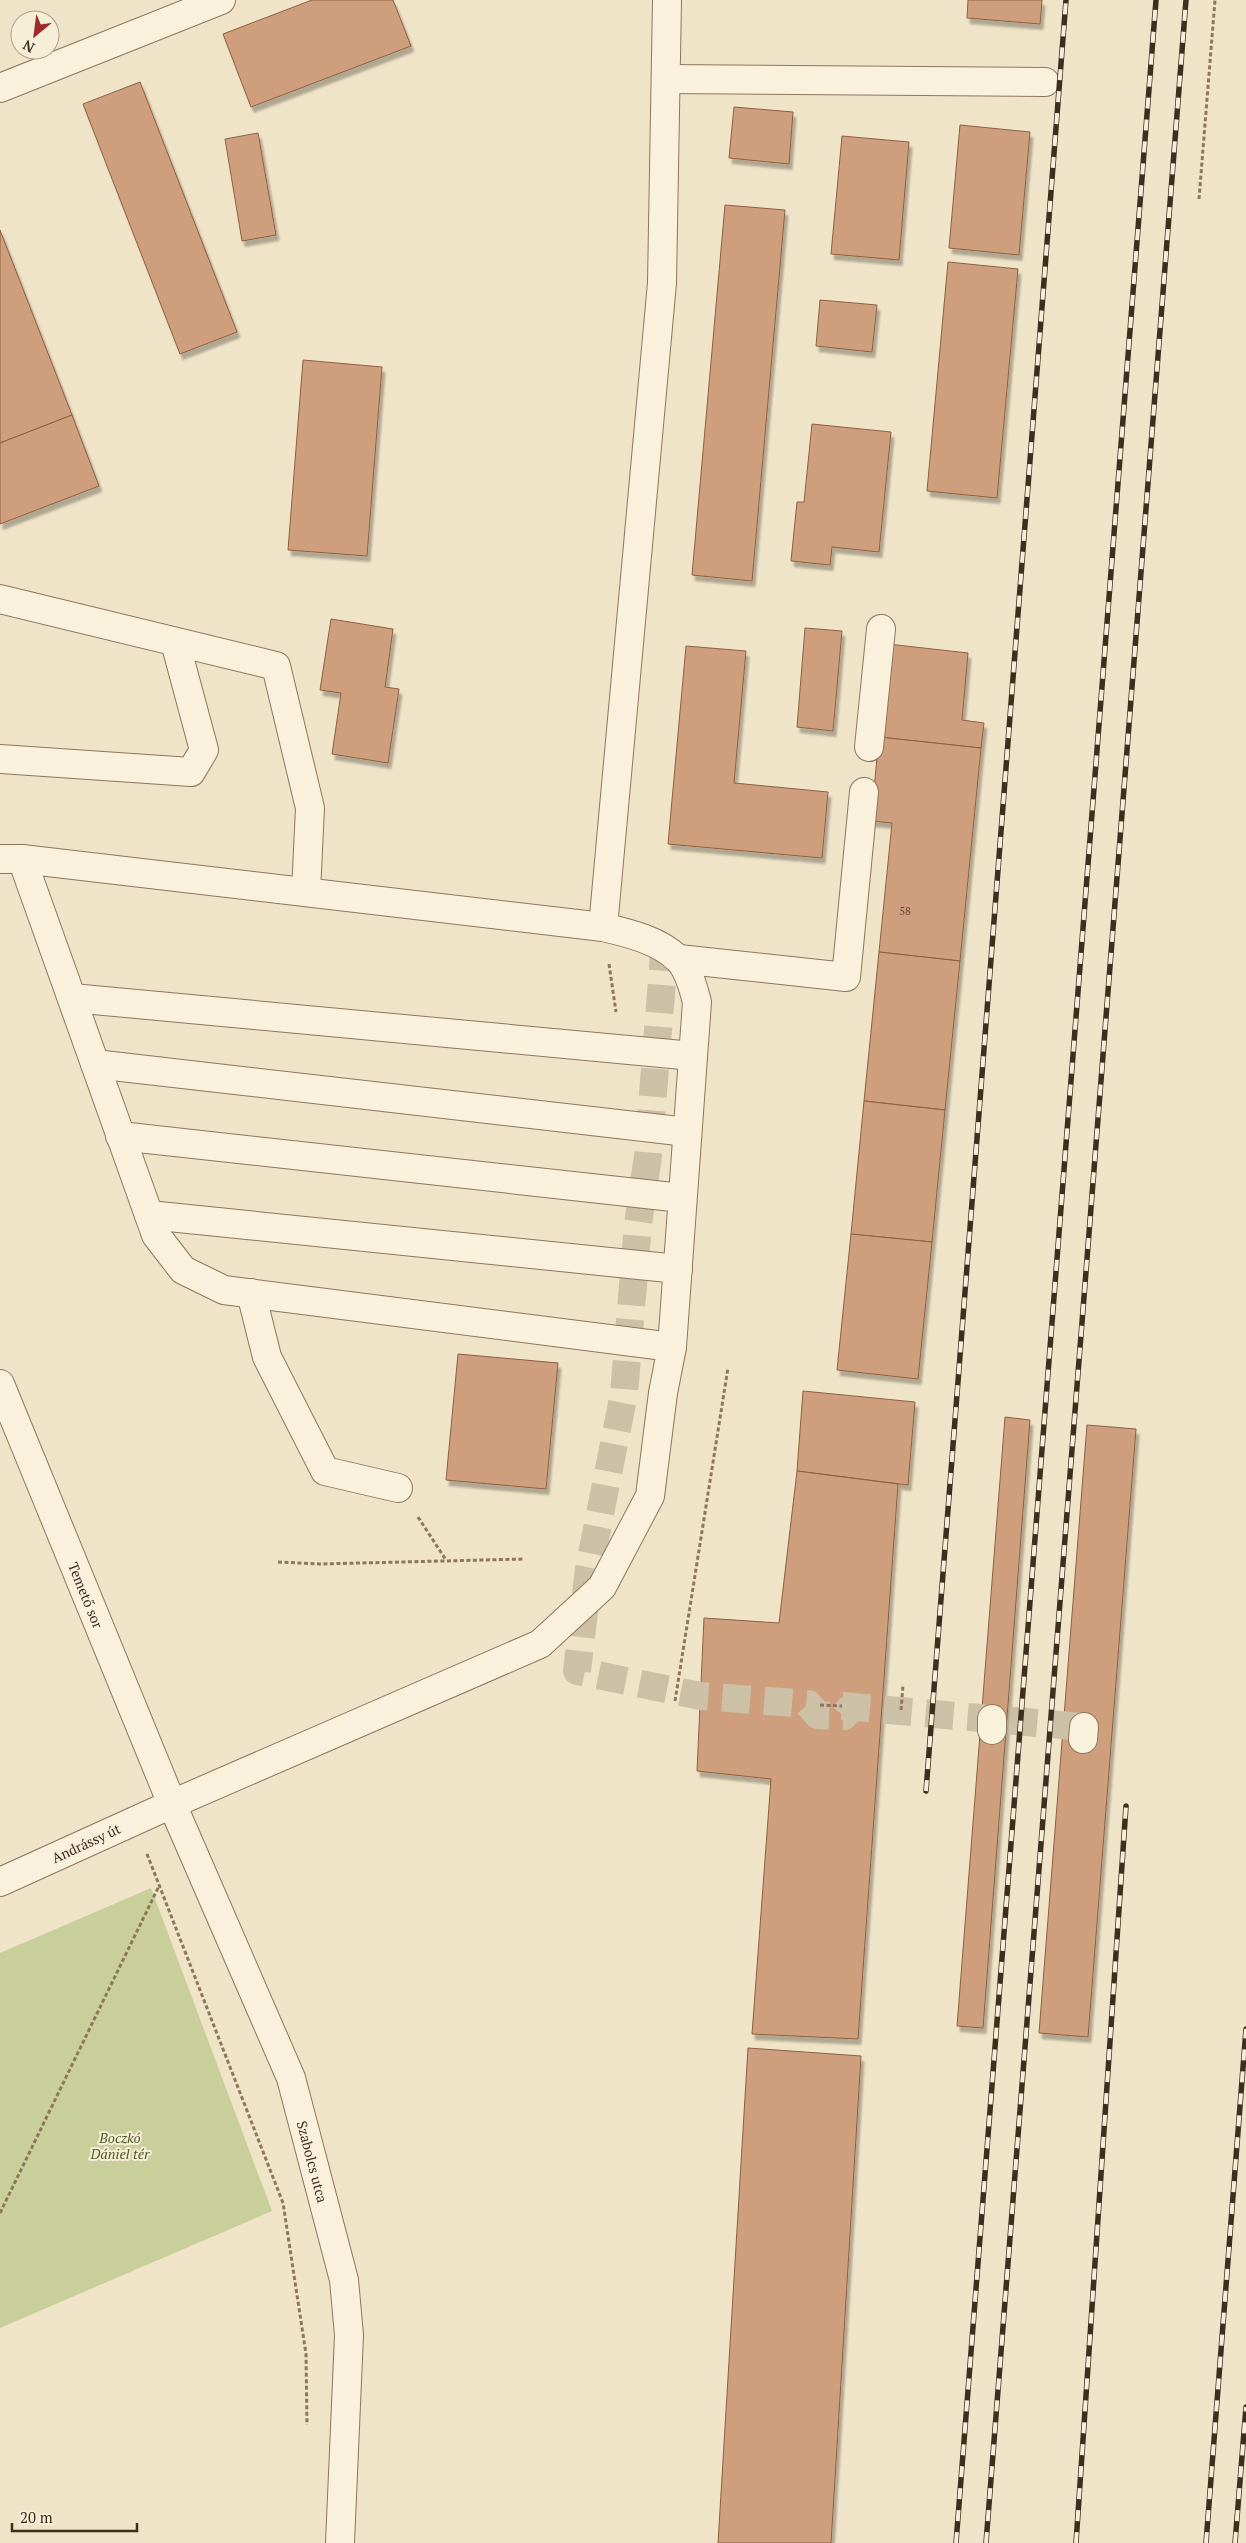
<svg xmlns="http://www.w3.org/2000/svg" width="1246" height="2543" viewBox="0 0 1246 2543" font-family="'PT Serif',serif">
  <defs>
    <filter id="shadow"><feDropShadow dx="3" dy="5.5" stdDeviation="1" flood-color="#0004"/></filter>
  </defs>
  <rect width="100%" height="100%" fill="#f0e4c8"/>
  <polygon fill="#c9cf9b" points="151,1888 272,2211 0,2328 0,1953"/>
  <g fill="#cf9f7d" stroke="#8d5f41" filter="url(#shadow)">
    <polygon points="312,0 393,0 411,46 251,107 223,34"/>
    <polygon points="968,0 1042,0 1040,24 967,18"/>
    <polygon points="140,82 237,332 180,354 83,104"/>
    <polygon points="734,107 793,112 789,164 729,158"/>
    <polygon points="960,125 1030,132 1019,255 949,248"/>
    <polygon points="258,133 276,235 242,241 225,139"/>
    <polygon points="842,136 909,142 899,260 831,254"/>
    <polygon points="725,205 785,210 752,581 692,575"/>
    <polygon points="0,230 72,415 0,443"/>
    <polygon points="948,262 1018,269 997,498 927,491"/>
    <polygon points="820,300 877,305 872,352 816,346"/>
    <polygon points="303,360 382,367 367,556 288,550"/>
    <polygon points="72,415 99,486 0,524 0,443"/>
    <polygon points="812,424 891,432 879,552 832,547 830,565 791,561 797,502 804,502"/>
    <polygon points="331,619 393,629 385,687 399,689 388,763 332,754 341,693 320,690"/>
    <polygon points="805,628 842,631 833,731 797,727"/>
    <polygon points="888,644 968,653 962,720 984,723 981,748 879,737"/>
    <polygon points="686,646 746,651 734,783 828,792 822,858 668,844"/>
    <polygon points="879,737 981,748 960,961 879,952 892,823 871,821"/>
    <polygon points="879,952 960,961 945,1110 864,1101"/>
    <polygon points="864,1101 945,1110 932,1242 851,1234"/>
    <polygon points="851,1234 932,1242 918,1379 837,1370"/>
    <polygon points="458,1354 558,1363 546,1489 446,1480"/>
    <polygon points="803,1391 915,1402 908,1485 797,1471"/>
    <polygon points="1005,1417 1030,1420 983,2028 957,2026"/>
    <polygon points="1087,1425 1136,1429 1088,2037 1039,2033"/>
    <polygon points="797,1471 898,1484 858,2039 752,2034 771,1779 697,1771 704,1618 779,1623"/>
    <polygon points="748,2048 861,2056 831,2543 718,2543"/>
  </g>
  <g fill="none" stroke-linecap="round" stroke-linejoin="round">
    <g stroke="#ccc0a6" stroke-width="28" stroke-dasharray="28 14" stroke-linecap="butt">
      <polyline points="665,943 648,1156 638,1224 624,1394 589,1569 577,1671 701,1696 808,1704 818,1715 844,1716 852,1706"/>
      <polyline points="842,1706 1084,1727"/>
    </g>
    <defs>
      <g id="minor">
        <polyline points="666,79 1045,82"/>
        <polyline points="0,88 221,0"/>
        <polyline points="0,599 276,666 310,808 306,892"/>
        <polyline points="869,747 881,629"/>
        <polyline points="0,759 191,772 204,750 175,642"/>
        <path d="M0,859H22L603,927C628,933 659,940 678,959C689,969 693,988 697,1002L672,1347L663,1393L650,1496L602,1587L540,1644L172,1804L0,1882"/>
        <polyline points="22,859 156,1235 183,1270 224,1290 672,1347"/>
        <polyline points="603,927 662,283 667,0"/>
        <polyline points="679,959 846,977 864,792"/>
        <polyline points="72,998 693,1056"/>
        <polyline points="95,1064 687,1132"/>
        <polyline points="120,1136 682,1198"/>
        <polyline points="149,1215 678,1269"/>
        <polyline points="251,1293 267,1357 325,1471 398,1488"/>
        <path id="s1" d="M0,1384L172,1804L291,2078L344,2280L349,2335L340,2543"/>
        <polyline points="992,1730 992,1719"/>
        <polyline points="1083,1739 1084,1727"/>
      </g>
    </defs>
    <use href="#minor" stroke="#8d765c" stroke-width="30"/>
    <g stroke="#8d765c" stroke-width="3" stroke-dasharray="4 2.5" stroke-linecap="butt">
      <polyline points="1199,199 1215,0"/>
      <polyline points="609,964 616,1012"/>
      <polyline points="418,1517 446,1560"/>
      <polyline points="278,1562 320,1564 524,1559"/>
      <polyline points="675,1701 728,1368"/>
      <polyline points="820,1705 842,1706"/>
      <polyline points="901,1710 903,1685"/>
      <polyline points="147,1854 283,2203 306,2354 307,2425"/>
      <polyline points="0,2213 159,1886"/>
    </g>
    <use href="#minor" stroke="#faf1dc" stroke-width="28"/>
    <defs>
      <g id="rail">
        <polyline points="926,1791 1066,0"/>
        <polyline points="956,2543 1156,0"/>
        <polyline points="986,2543 1186,0"/>
        <polyline points="1076,2543 1126,1806"/>
        <polyline points="1206,2543 1246,2029"/>
        <polyline points="1235,2543 1246,2407"/>
      </g>
    </defs>
    <use href="#rail" stroke="#3d2e20" stroke-width="5.5"/>
    <use href="#rail" stroke="#f7eed8" stroke-width="4" stroke-dasharray="11" stroke-linecap="butt"/>
  </g>
  <g text-anchor="middle" dominant-baseline="central" stroke-width="4" stroke-linejoin="round" paint-order="stroke">
    <g font-size="11" fill="#624a37">
      <text x="905" y="911">58</text>
    </g>
    <g font-size="14" fill="#3d2e20" stroke="#f7eed8">
      <text stroke="none"><textPath href="#s1" startOffset="228">Temető sor</textPath></text>
      <text transform="translate(86 1843) rotate(-25)">Andrássy út</text>
      <text stroke="none"><textPath href="#s1" startOffset="839">Szabolcs utca</textPath></text>
    </g>
    <g font-size="14" font-style="italic" fill="#4d5a26" stroke="#f7eed8">
      <text x="120" y="2137">Boczkó<tspan x="120" dy="16">Dániel tér</tspan></text>
    </g>
  </g>
  <g transform="translate(35 35) rotate(209)"><circle r="24" fill="#f7eed8" stroke="#ada18e"/>
  <path d="M0-4L9 19L0 12L-9 19Z" fill="#9e2a2b"/>
  <text y="-8" font-size="14" font-weight="bold" text-anchor="middle" fill="#3d2e20">N</text>
  </g>
  <path d="M12 2523v8h125v-8" fill="none" stroke="#3d2e20" stroke-width="2.5"/>
  <text x="20" y="2523" font-size="15" fill="#3d2e20" stroke="#f7eed8" stroke-width="4" paint-order="stroke">20 m</text>
</svg>
